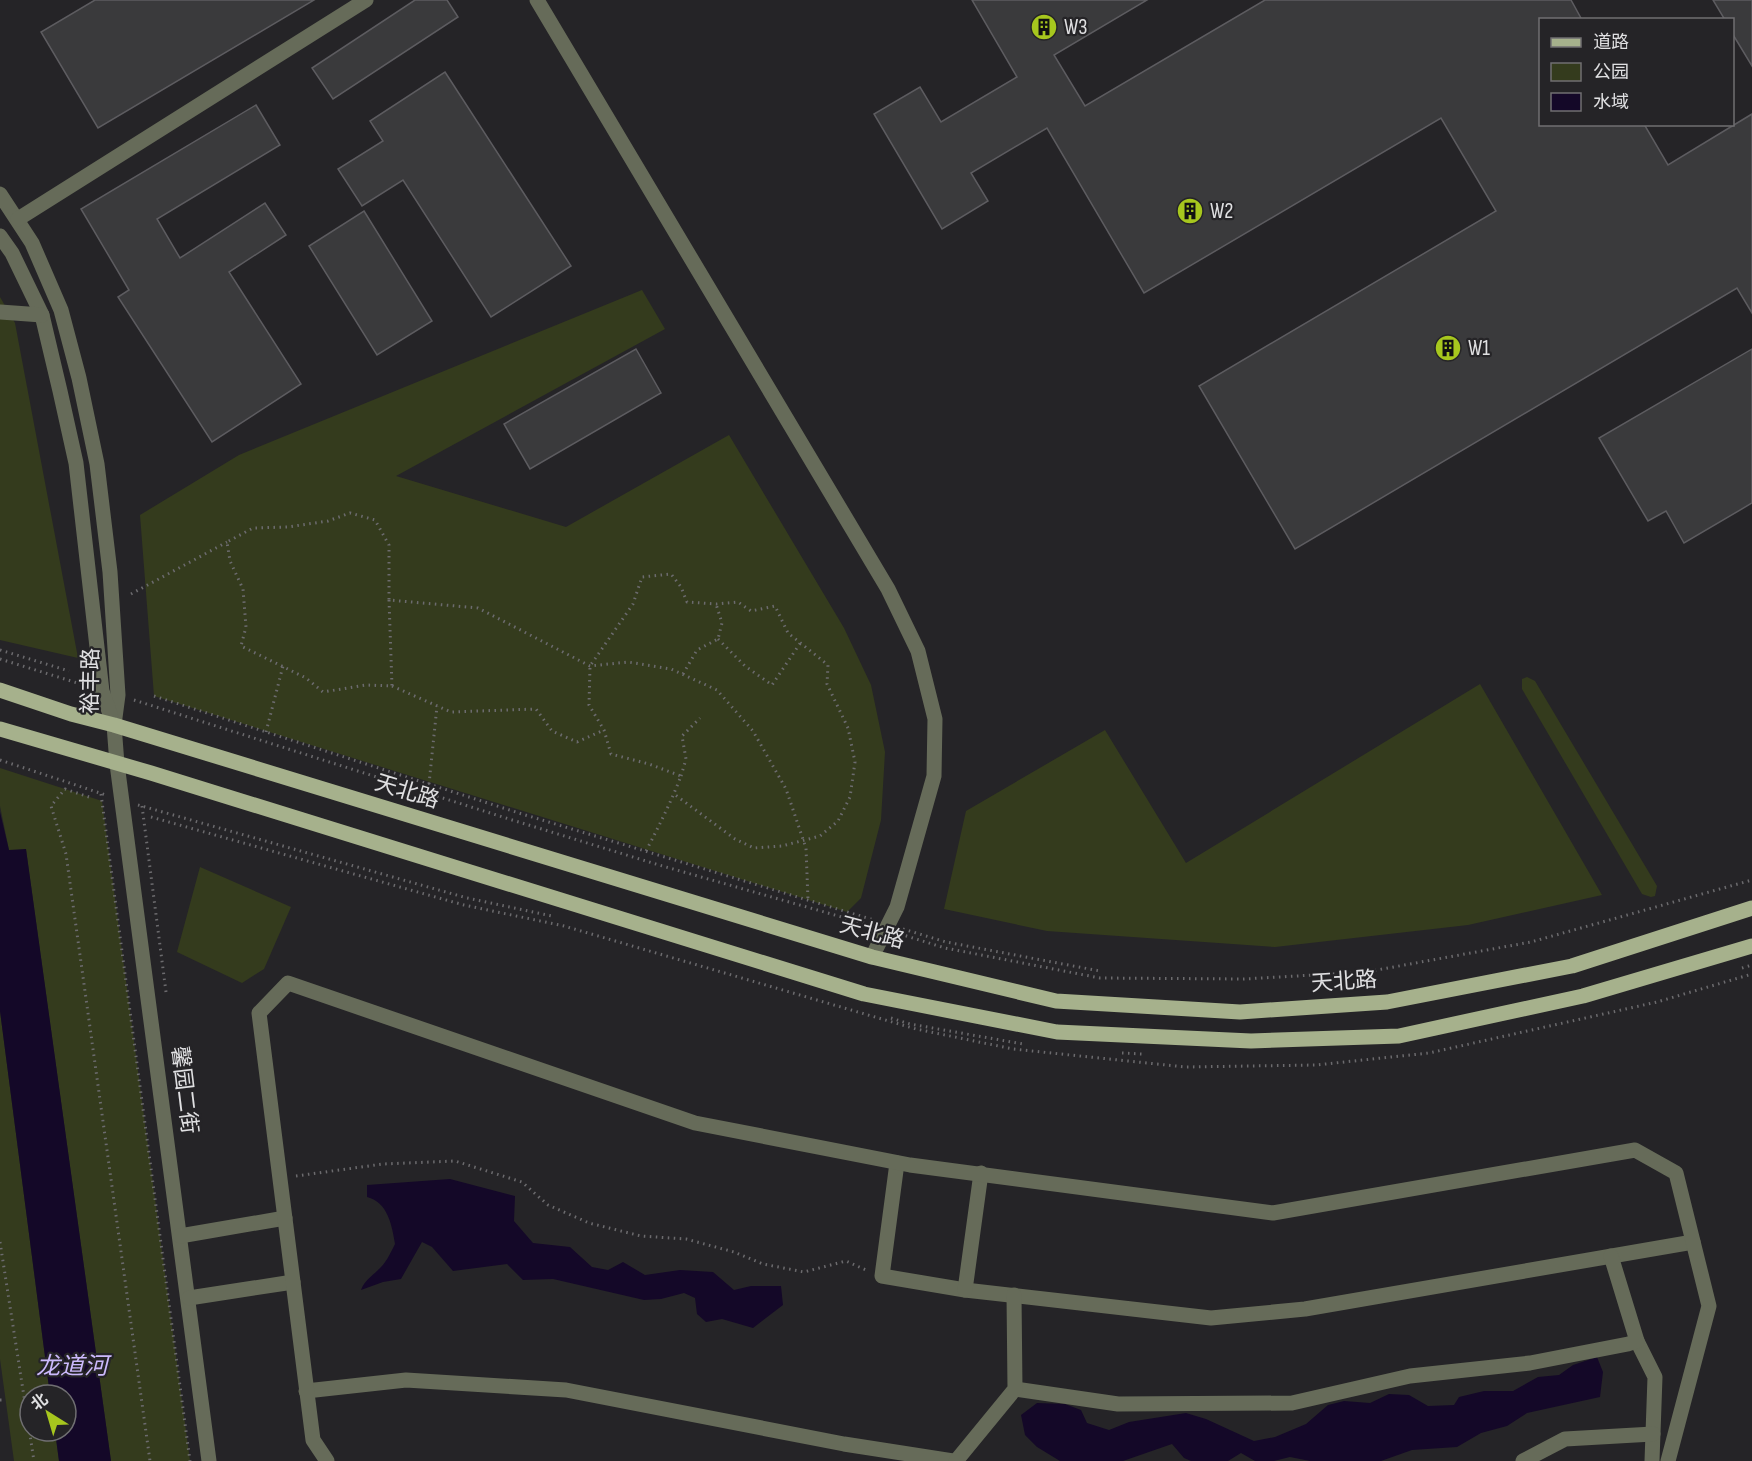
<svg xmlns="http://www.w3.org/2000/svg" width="1752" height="1461" viewBox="0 0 1752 1461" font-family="'Sofia Sans Condensed','Noto Sans SC',sans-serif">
  <rect width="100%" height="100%" fill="#252427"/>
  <g fill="#343b1d">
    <polygon points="642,290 665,329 396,476 566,527 729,435 844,628 871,685 885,752 881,820 861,898 847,912 154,696 140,515 239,455"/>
    <polygon points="0,297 15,323 78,658 0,640"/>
    <polygon points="1527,677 1535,681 1657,886 1655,896 1651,897 1642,894 1522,689 1522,679"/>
    <polygon points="1480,684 1602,895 1468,925 1275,947 1047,931 944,909 966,811 1105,730 1186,863"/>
    <polygon points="0,768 102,801 190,1461 111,1461 26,850 9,850 0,806"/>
    <polygon points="200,867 291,907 264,969 242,983 177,952"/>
    <polygon points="0,1011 50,1395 30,1395 30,1431 55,1431 59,1461 14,1461 0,1359"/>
  </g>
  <g fill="#140828">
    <polygon points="0,812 9,850 26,849 111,1461 59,1461 55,1431 66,1431 66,1395 50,1395 0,1011"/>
    <path d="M450,1179L515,1196L514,1221L533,1243L570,1247L592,1267L608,1270L623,1262L645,1275L680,1270L713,1272L734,1290L751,1286H781L783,1305L753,1328L722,1319L706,1322L697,1314L695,1298L684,1293L661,1299L644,1300L553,1279L523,1280L507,1264L453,1271L432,1247L422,1242L401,1279L383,1282L361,1290C365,1280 370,1278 378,1270C386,1263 390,1254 395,1244C392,1226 388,1202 367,1197V1185Z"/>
    <polygon points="1597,1357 1603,1372 1600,1397 1527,1413 1507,1426 1481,1433 1457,1447 1412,1450 1381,1461 1310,1461 1290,1457 1274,1461 1255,1461 1241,1453 1228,1461 1191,1461 1184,1458 1172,1444 1123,1461 1060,1461 1037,1447 1025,1435 1021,1415 1037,1403 1065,1404 1081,1410 1087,1423 1109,1430 1129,1422 1186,1413 1206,1419 1254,1441 1275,1437 1306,1424 1328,1405 1344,1401 1370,1403 1389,1394 1409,1395 1428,1406 1454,1405 1459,1397 1484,1391 1513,1391 1538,1377 1559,1375 1573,1365"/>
  </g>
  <g fill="#3a3a3c" stroke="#5d5c60" stroke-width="1.5">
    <polygon points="95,0 314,0 98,128 41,32"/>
    <polygon points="415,0 447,0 458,17 333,99 312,68"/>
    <polygon points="972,0 1147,0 1054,55 1085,106 1265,0 1571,0 1582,20 1540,20 1540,124 1644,124 1668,165 1752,114 1752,313 1737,288 1295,549 1199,386 1496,211 1441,118 1144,293 1047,128 971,173 988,201 942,229 874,114 920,87 941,122 1017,77"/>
    <polygon points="1713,0 1752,0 1752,66 1732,33 1732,20 1725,20"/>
    <polygon points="445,72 571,266 491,317 403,180 362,206 338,169 383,141 370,121"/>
    <polygon points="256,105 280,145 157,219 180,258 265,203 286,235 229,272 301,384 212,442 118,297 129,290 81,209"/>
    <polygon points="364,211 432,321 377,355 309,246"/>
    <polygon points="636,349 661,393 530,469 504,424"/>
    <polygon points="1752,349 1752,503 1684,543 1666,511 1648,521 1599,438"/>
  </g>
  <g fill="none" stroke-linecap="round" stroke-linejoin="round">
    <g stroke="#6c6b6e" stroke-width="3" stroke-dasharray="1.5 4.5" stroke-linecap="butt">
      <polyline points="131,594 227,542"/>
      <polyline points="389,600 392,686 366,685 323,692 306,678 241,646 246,627 243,589 230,561 227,542 253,528 288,527 328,521 350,513 375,520 389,545 389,600 478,608 590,666 628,662 671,669 717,690 753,731 786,789 806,848 808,900"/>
      <polyline points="718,639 745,666 772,685 801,642"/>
      <polyline points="0,650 69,671"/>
      <polyline points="0,659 84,685"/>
      <polyline points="683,674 697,650 718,639 722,623 716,604"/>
      <polyline points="392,686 451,712 536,709 552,731 577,742 604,730"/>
      <polyline points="154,696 522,814 874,920"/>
      <polyline points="134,700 509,819 659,865 870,925"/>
      <polyline points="266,732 283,666"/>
      <polyline points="0,760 106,795"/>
      <polyline points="681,776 686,759 682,736 700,718"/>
      <polyline points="429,784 437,706"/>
      <polyline points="101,794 190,1461"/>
      <polyline points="89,797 65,789 51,806 66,854 150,1461"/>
      <polyline points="138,805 467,898 552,916"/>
      <polyline points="142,806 166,992"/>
      <polyline points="151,817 464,905 564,926 916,1029 1013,1049 1185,1067 1316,1065 1429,1053 1657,1002 1752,974"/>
      <path d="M646,851C659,826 671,802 681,776L649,764L611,754L604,730L589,705L590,666L633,604L642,577L671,574L681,587L687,602L716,604L738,602L751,611L775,606L788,633L828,665L827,684L848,728L855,762L850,797L838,821L820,836L782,846L754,848L735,839L674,794"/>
      <polyline points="903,929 946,942 1100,971"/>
      <polyline points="900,934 945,948 1100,978 1244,979 1366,972 1531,942 1752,880"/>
      <polyline points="1742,968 1752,965"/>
      <polyline points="891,1018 910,1024 1023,1044"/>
      <polyline points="1122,1053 1142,1054"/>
      <polyline points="296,1176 383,1164 455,1161 522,1182 548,1205 589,1223 641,1236 686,1239 734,1252 763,1264 804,1272 846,1261 866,1270"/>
      <polyline points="0,1242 34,1461"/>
      <polyline points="0,1400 6,1400"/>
    </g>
    <g stroke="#666b59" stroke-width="15">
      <polyline points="537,0 888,589 918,651 935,719 934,776 897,907 872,957"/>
      <polyline points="0,194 32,243 61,310 79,378 97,464 110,572 118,695 114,725 117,764 209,1461"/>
      <polyline points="18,219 366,0"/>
      <polyline points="0,236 12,253 42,315 60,391 76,463 102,691 112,720"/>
      <polyline points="0,312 42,315"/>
      <polyline points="897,1163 882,1276 965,1290 1211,1318 1305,1309 1693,1242"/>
      <polyline points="180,1236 285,1218"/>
      <polyline points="965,1290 981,1173"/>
      <polyline points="189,1298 293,1282"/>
      <polyline points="1637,1341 1655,1377 1652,1461"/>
      <polyline points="1015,1389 1118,1404 1292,1403 1410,1376 1530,1363 1628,1344 1637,1341 1611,1256"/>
      <polyline points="306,1391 406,1380 566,1390 844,1444 953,1461"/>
      <polyline points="327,1461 313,1440 259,1013 288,983 695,1123 910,1165 1273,1213 1635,1150 1676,1173 1709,1306 1668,1461"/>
      <polyline points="956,1461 1015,1389 1014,1295"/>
      <polyline points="1523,1461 1565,1439 1653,1434"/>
    </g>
    <g stroke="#a6b18c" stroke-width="15">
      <polyline points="0,690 71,714 114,725 872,957 1056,1001 1240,1012 1387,1002 1572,966 1752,908"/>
      <polyline points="0,729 151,773 864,994 1057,1032 1251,1041 1399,1036 1583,996 1752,946"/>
    </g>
  </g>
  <defs>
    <symbol id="building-disc" viewBox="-11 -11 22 22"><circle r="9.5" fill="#a7c71e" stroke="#252427"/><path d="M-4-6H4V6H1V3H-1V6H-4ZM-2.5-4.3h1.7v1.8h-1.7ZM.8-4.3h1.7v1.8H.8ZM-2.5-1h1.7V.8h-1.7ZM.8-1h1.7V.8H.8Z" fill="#111"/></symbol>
  </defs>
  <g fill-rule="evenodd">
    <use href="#building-disc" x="1029" y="12" width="30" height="30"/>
    <use href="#building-disc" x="1175" y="196" width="30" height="30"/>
    <use href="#building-disc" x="1433" y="333" width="30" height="30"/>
  </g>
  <g text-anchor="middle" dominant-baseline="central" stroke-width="4.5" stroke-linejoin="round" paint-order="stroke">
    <g font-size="22" fill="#e0e0e2" stroke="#252427" text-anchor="start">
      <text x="1064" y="27">W3</text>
      <text x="1210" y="211">W2</text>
      <text x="1468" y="348">W1</text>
    </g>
    <g font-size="22" fill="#e0e0e2" stroke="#252427">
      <text transform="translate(91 681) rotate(-89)">裕丰路</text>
      <text transform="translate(407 792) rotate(17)">天北路</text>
      <text transform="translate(872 933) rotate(15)">天北路</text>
      <text transform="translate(1344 982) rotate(-4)">天北路</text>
      <text transform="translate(184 1090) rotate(83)">馨园二街</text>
    </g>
    <g font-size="24" font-style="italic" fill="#cbb9fb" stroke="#252427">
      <text x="72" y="1366">龙道河</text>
    </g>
  </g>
  <rect x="1539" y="18" width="195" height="108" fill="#252427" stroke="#706f72" stroke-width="1.5"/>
  <rect x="1551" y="38" width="30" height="9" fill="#a6b18c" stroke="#706f72" stroke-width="1.5"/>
  <text x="1593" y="48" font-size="18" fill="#e0e0e2">道路</text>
  <rect x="1551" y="63" width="30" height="18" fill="#343b1d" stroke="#706f72" stroke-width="1.5"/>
  <text x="1593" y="78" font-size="18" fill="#e0e0e2">公园</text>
  <rect x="1551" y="93" width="30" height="18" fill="#140828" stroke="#706f72" stroke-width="1.5"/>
  <text x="1593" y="108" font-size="18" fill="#e0e0e2">水域</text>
  <g transform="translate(48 1413) rotate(323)"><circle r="28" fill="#252427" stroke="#706f72" stroke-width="1.5"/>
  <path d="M0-4.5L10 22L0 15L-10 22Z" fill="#a7c71e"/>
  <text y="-9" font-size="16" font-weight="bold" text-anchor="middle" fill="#e0e0e2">北</text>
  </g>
</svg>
